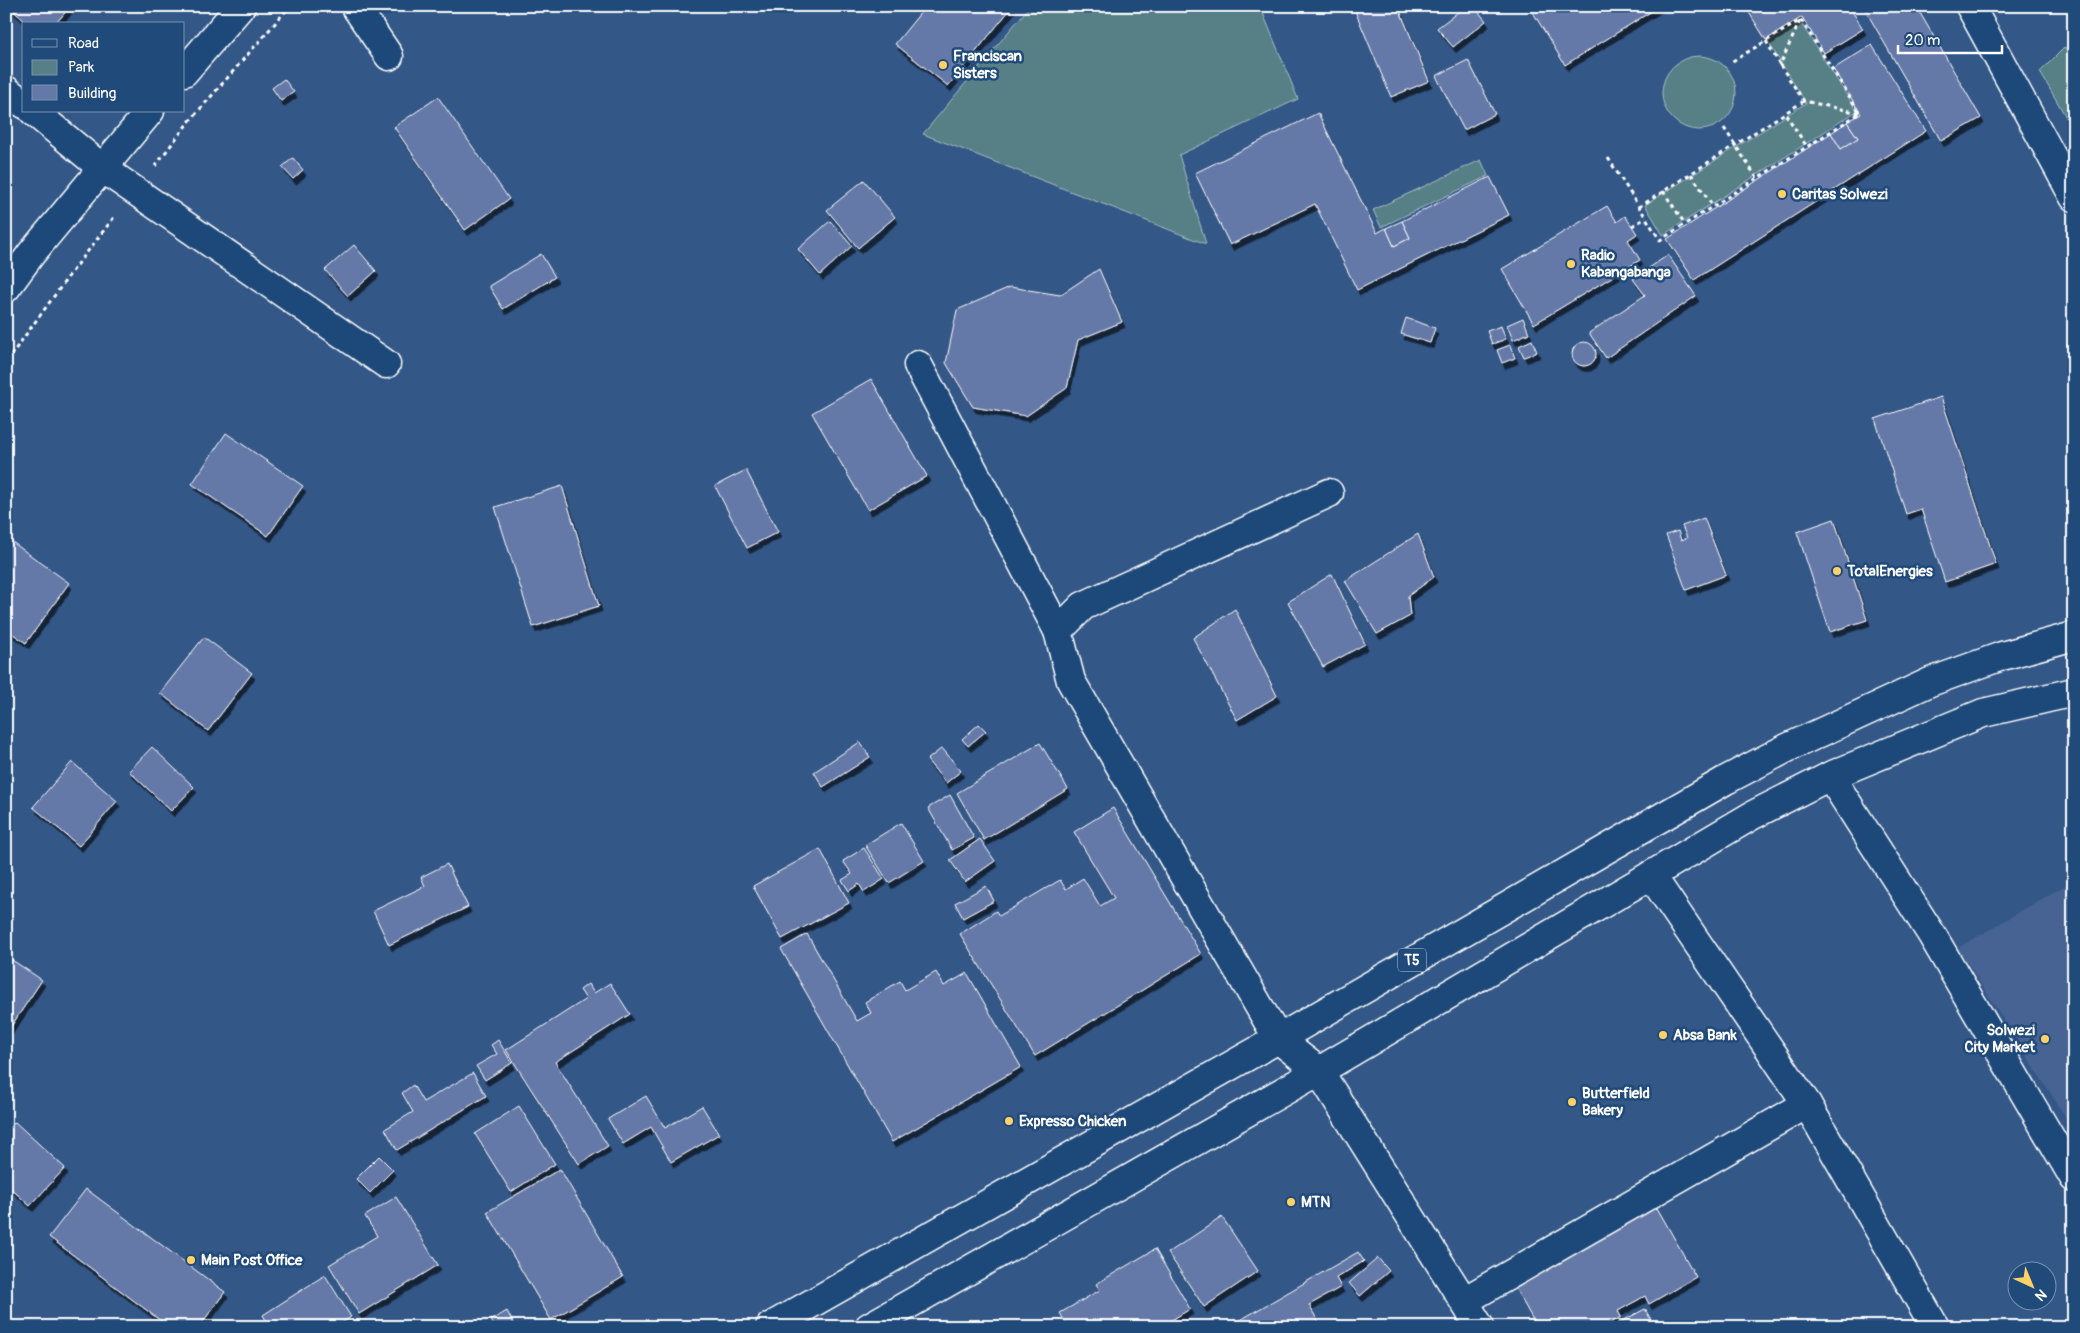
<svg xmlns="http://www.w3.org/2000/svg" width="2080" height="1333" viewBox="0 0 2080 1333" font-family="Pangolin,sans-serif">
  <defs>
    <filter id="shadow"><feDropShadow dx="3" dy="5.5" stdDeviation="0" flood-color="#0009"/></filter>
  </defs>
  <rect width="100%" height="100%" fill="#335787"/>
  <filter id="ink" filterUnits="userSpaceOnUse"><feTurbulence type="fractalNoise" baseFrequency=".02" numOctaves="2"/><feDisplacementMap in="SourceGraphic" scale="10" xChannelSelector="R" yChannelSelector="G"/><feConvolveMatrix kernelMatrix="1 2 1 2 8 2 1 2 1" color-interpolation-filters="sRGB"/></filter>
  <g filter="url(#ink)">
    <polygon fill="#466493" points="2074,880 2074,1130 1958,948"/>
    <g fill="#567f86" stroke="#aabfc2">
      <polygon points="1030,6 1260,6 1298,99 1179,155 1206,244 923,134"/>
      <polygon points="1800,22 1857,111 1663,235 1645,205 1806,103 1768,42"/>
      <polygon points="2065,47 2074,63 2074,131 2040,72"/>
      <circle cx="1699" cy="93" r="37"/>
      <polygon points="1481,160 1488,176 1381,227 1373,210"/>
    </g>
    <g fill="#6579a8" stroke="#fff" filter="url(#shadow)">
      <polygon points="8,6 71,6 55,24 28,24"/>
      <polygon points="926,6 1013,6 948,86 895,44"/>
      <polygon points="1353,6 1398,6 1429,81 1391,97"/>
      <polygon points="1466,6 1474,6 1486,21 1453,47 1437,28"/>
      <polygon points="1529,6 1660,6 1565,65"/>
      <polygon points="1745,6 1849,6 1863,29 1824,53 1802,17 1766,40"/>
      <polygon points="1863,6 1916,6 1981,118 1941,141"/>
      <polygon points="1872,45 1926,131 1694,280 1667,239 1831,133 1841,149 1858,138 1847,122 1861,114 1833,69"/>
      <polygon points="1468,60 1495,114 1464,130 1436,76"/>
      <polygon points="284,79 294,92 281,101 272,88"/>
      <polygon points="438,97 509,199 465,230 394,127"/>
      <polygon points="1318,113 1377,233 1386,228 1394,246 1410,238 1402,221 1490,177 1509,215 1357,290 1315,204 1230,245 1195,173"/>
      <polygon points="1847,122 1858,138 1841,149 1831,133"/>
      <polygon points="293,158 303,170 293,179 282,167"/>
      <polygon points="864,180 895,217 858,248 827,210"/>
      <polygon points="1607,206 1617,222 1625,216 1632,226 1637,234 1628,240 1640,260 1534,324 1502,269"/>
      <polygon points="830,221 852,246 820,275 798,249"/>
      <polygon points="1402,221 1410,238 1394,246 1386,228"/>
      <polygon points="354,245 376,271 348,296 325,270"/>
      <polygon points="541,254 555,277 503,309 489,286"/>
      <polygon points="1668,255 1696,296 1606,358 1589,333 1645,295 1633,279"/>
      <polygon points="1099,269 1122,322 1078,340 1067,388 1026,416 973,407 946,363 957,310 1010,287 1060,295"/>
      <polygon points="1406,318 1435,328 1430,343 1401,334"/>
      <polygon points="1523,318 1529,333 1513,340 1507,325"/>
      <polygon points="1501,326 1506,339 1492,344 1487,331"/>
      <polygon points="1532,340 1537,352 1524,357 1519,346"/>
      <circle cx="1584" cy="354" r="12"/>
      <polygon points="1510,345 1515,358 1502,363 1497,350"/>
      <polygon points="871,379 927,476 868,510 812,413"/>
      <polygon points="1941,397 1996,564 1945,582 1921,509 1906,514 1875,419"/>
      <polygon points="226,433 303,486 268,536 192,484"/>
      <polygon points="746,470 778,532 747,548 715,486"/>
      <polygon points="562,486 599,606 533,627 495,507"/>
      <polygon points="1704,518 1726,575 1686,590 1666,535 1678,531 1681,540 1687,538 1682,526"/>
      <polygon points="1834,519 1867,620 1830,632 1797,532"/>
      <polygon points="1418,534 1434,577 1408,596 1410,616 1377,634 1345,581"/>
      <polygon points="8,539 69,583 26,643 6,629 6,541"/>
      <polygon points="1332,574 1365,644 1323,667 1288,602"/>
      <polygon points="1235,609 1277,696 1237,720 1193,638"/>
      <polygon points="204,637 252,673 208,731 160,693"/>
      <polygon points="979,724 986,731 968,746 962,739"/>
      <polygon points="860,742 870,757 823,787 814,772"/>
      <polygon points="1040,743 1068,789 984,840 957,793"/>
      <polygon points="152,747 194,787 171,811 129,771"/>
      <polygon points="942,748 961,771 946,783 927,760"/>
      <polygon points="72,762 117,801 79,846 33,807"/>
      <polygon points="950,795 974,838 952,850 928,808"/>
      <polygon points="1113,808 1201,954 1035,1056 960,934 996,911 999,916 1060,880 1066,889 1083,878 1100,906 1114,898 1074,832"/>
      <polygon points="901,823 924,861 889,883 865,845"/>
      <polygon points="980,839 995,861 965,882 950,860"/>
      <polygon points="864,848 884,879 864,892 859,884 849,891 842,880 852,874 843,861"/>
      <polygon points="820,849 849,903 782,939 753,886"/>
      <polygon points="447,864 468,907 389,945 373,911 425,886 421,877"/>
      <polygon points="986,886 994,901 963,918 955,903"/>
      <polygon points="807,934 857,1021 871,1013 865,1002 900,981 905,990 936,972 944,986 967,973 1021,1067 892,1142 781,949"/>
      <polygon points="6,956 42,980 6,1034"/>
      <polygon points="610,983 630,1014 555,1062 608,1146 579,1164 506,1050 586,999 580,990 588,984 594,993"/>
      <polygon points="498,1040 512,1063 485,1080 476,1066 497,1054 491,1045"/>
      <polygon points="473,1073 486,1096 397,1150 385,1129 413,1112 402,1093 413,1085 423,1102"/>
      <polygon points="646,1096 665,1128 702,1106 719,1134 671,1162 651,1127 623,1144 608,1119"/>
      <polygon points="519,1106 555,1164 511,1192 475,1134"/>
      <polygon points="15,1122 65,1168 30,1206 6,1184 6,1131"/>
      <polygon points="379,1156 393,1170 370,1193 356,1179"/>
      <polygon points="560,1169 623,1277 551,1320 487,1212"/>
      <polygon points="86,1189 225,1292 199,1327 169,1327 49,1237"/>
      <polygon points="396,1197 438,1265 359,1314 329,1265 377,1236 365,1216"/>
      <polygon points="1656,1206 1696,1277 1649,1304 1645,1296 1618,1311 1621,1317 1604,1327 1537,1327 1514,1286"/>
      <polygon points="1222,1217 1258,1271 1204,1307 1168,1253"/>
      <polygon points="1155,1249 1190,1309 1160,1327 1068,1327 1060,1313 1100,1290 1096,1284"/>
      <polygon points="1358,1252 1364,1261 1336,1278 1341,1287 1309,1305 1321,1327 1228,1327"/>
      <polygon points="1378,1258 1389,1271 1360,1296 1349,1283"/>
      <polygon points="325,1275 351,1317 336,1327 270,1327 263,1315"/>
      <polygon points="1645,1309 1655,1327 1611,1327"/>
      <polygon points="507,1311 515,1327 495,1327 491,1320"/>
    </g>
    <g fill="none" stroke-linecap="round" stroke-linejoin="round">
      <defs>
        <g id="minor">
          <polyline points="355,6 389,56"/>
          <polyline points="1970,6 2074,197"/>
          <polyline points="184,72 241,6"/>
          <polyline points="6,90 24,104"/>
          <polyline points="33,111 102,168 386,364"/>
          <polyline points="6,288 31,254 150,111"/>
          <polyline points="918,365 1058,631"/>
          <polyline points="1329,493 1083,606 1058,631 1071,681 1278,1039 1319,1071 1480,1327"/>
          <polyline points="1830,776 1932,935 2074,1178"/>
          <polyline points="1651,875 1807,1104 1935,1327"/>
          <polyline points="1464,1301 1807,1104"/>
        </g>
        <g id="highway">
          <polyline points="770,1327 1278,1039 1726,780 1789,747 1930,682 2002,656 2074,636"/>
          <polyline points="869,1327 1319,1071 1753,815 1830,776 1983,713 2074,692"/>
        </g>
      </defs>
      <use href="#minor" stroke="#fff" stroke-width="31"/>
      <use href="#highway" stroke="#fff" stroke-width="31"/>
      <g stroke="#fff" stroke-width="3" stroke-dasharray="4 4" stroke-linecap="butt">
        <polyline points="1766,41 1780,65 1800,21"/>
        <polyline points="1780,65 1804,101 1859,113"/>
        <polyline points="1804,101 1785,113 1807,147"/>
        <polyline points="1724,128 1757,178"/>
        <polyline points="1608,158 1660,240 1860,113 1801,20 1731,62"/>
        <polyline points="155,166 188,123 290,6"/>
        <polyline points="1691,174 1713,206"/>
        <polyline points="1663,191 1685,224"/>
        <polyline points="1639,207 1785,113"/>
        <polyline points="1632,226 1646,218"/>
        <polyline points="6,362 68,277 115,216"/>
      </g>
      <use href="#minor" stroke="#1f4a7a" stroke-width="28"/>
      <use href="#highway" stroke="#1f4a7a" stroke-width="28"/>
    </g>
  </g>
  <g fill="#ffd166" stroke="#1f4a7a" stroke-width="2">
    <circle cx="943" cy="65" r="5"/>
    <circle cx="1782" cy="194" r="5"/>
    <circle cx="1571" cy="264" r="5"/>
    <circle cx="1837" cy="571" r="5"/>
    <circle cx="1663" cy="1035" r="5"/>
    <circle cx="2045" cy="1039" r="5"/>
    <circle cx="1572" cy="1102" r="5"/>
    <circle cx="1009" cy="1121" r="5"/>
    <circle cx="1291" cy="1202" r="5"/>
    <circle cx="191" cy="1260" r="5"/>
  </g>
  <g text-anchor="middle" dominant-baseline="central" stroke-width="5" stroke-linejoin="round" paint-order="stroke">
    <rect fill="#1f4a7a" stroke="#bcc9d7" stroke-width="1" x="1398" y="948.5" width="28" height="23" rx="4"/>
    <g font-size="14" font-weight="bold" fill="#fff">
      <text x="1412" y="960">T5</text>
    </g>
    <g font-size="15" font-weight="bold" fill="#fff" stroke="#1f4a7a" text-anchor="start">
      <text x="953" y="56">Franciscan<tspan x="953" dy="17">Sisters</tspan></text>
      <text x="1792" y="194">Caritas Solwezi</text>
      <text x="1581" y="255">Radio<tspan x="1581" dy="17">Kabangabanga</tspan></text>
      <text x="1847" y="571">TotalEnergies</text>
      <text x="2035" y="1030" text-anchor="end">Solwezi<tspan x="2035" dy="17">City Market</tspan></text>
      <text x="1673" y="1035">Absa Bank</text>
      <text x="1582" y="1093">Butterfield<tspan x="1582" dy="17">Bakery</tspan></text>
      <text x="1019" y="1121">Expresso Chicken</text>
      <text x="1301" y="1202">MTN</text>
      <text x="201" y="1260">Main Post Office</text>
    </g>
  </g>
  <rect width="2080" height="1333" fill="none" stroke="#1f4a7a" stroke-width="25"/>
  <rect x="12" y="12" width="2055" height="1308" fill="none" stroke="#fff" stroke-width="2" filter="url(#ink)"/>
  <rect x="22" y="22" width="162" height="90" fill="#1f4a7a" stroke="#7992af"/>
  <rect x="32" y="39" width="25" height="8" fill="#1f4a7a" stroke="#7992af"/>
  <text x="68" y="48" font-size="15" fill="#ffffff">Road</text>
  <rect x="32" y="60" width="25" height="15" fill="#567f86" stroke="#7992af"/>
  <text x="68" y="72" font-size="15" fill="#ffffff">Park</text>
  <rect x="32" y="85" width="25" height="15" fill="#6579a8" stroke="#7992af"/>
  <text x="68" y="98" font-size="15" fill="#ffffff">Building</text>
  <g transform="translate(2032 1286) rotate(136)"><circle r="24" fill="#1f4a7a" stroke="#7992af"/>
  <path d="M0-4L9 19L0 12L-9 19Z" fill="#ffd166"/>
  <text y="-8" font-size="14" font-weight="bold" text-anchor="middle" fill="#ffffff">N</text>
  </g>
  <path d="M1898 45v8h104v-8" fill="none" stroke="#ffffff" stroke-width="2.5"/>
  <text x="1905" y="45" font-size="15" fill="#ffffff" stroke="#1f4a7a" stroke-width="4" paint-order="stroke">20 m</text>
</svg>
